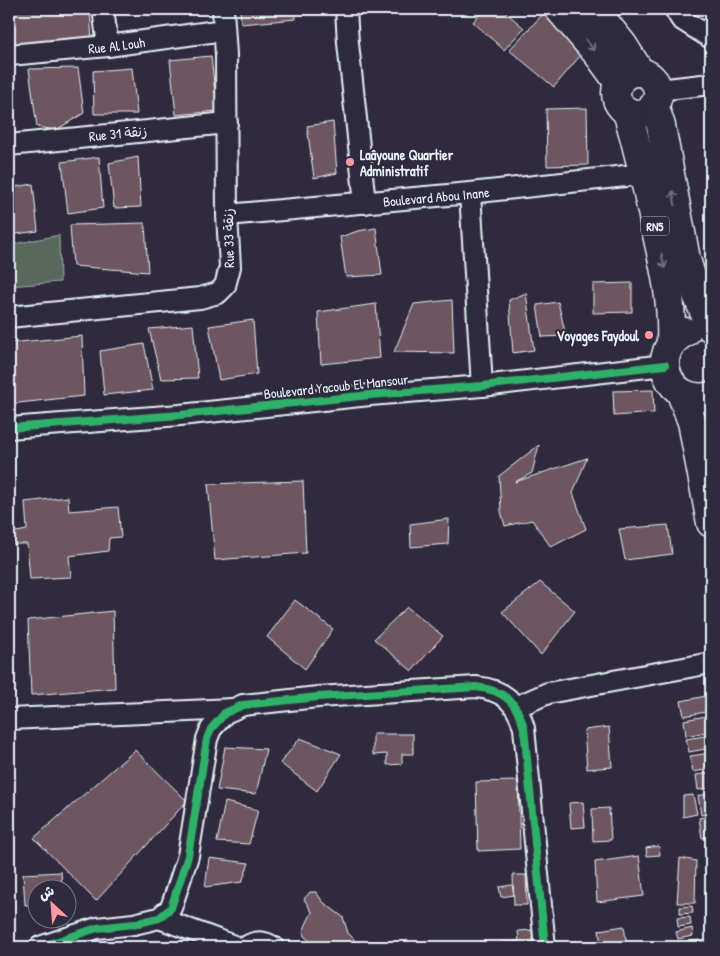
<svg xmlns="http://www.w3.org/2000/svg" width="720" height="956" viewBox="0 0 720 956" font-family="'Patrick Hand','Playpen Sans Arabic',sans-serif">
  <rect width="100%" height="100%" fill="#2f2a3d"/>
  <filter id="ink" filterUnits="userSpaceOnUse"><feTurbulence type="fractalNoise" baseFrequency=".02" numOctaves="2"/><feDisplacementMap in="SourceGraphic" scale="10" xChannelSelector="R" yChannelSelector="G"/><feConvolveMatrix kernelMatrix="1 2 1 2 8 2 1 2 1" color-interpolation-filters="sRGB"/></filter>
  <g filter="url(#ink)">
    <polygon fill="#59675d" stroke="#a0acaa" points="59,235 60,282 9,286 9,245"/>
    <g fill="#6e5661" stroke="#e8f1f8">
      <polygon points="9,9 90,9 92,43 9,50"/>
      <polygon points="108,9 151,9 108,12"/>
      <polygon points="240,9 295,9 296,19 241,24"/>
      <polygon points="484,9 502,9 524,28 504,50 473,22"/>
      <polygon points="544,13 580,56 554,87 509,50"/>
      <polygon points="211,56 217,111 176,115 170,60"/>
      <polygon points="78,68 84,113 56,130 37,127 29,69"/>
      <polygon points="132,68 137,114 94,114 93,71"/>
      <polygon points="587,108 588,165 547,166 546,109"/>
      <polygon points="333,122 337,173 314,178 307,126"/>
      <polygon points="99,157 103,208 68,213 62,162"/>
      <polygon points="138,157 141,207 114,208 109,163"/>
      <polygon points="33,184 38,231 9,235 9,188"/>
      <polygon points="145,223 148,272 73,266 70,225"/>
      <polygon points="376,228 382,275 346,277 340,237 358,231"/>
      <polygon points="632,283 632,312 593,313 593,284"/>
      <polygon points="526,293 534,350 513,353 509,300"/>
      <polygon points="452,300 454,353 394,352 414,304"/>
      <polygon points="558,302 566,336 542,337 537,305"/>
      <polygon points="376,304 380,358 321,364 318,312"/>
      <polygon points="253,320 257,374 219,380 209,326"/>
      <polygon points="193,325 198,378 161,379 149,329"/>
      <polygon points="82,336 84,396 9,404 9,343"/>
      <polygon points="144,344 153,390 104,395 100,351"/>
      <polygon points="653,390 654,413 614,416 613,391"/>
      <polygon points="539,445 532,473 515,482 587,458 573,493 586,529 551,547 532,520 505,526 501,511 499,476"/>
      <polygon points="303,481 306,553 215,560 208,484"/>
      <polygon points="68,497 69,511 118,507 121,537 109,538 108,551 69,556 71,577 30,579 27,544 13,544 11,533 27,530 25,502"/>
      <polygon points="449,519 448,544 411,547 410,524"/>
      <polygon points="668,525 672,554 625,560 619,529"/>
      <polygon points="540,582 575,611 541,655 502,612"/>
      <polygon points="295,600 333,629 305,669 267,637"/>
      <polygon points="407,607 443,636 412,671 374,639"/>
      <polygon points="113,611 115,688 31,695 28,620"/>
      <polygon points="711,695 711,711 684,716 681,701"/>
      <polygon points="711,715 711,731 686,736 684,720"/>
      <polygon points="609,727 612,767 587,769 584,730"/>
      <polygon points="373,734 413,734 413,754 402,754 402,764 387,765 387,754 373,755"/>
      <polygon points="711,735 711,748 689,752 686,739"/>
      <polygon points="300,738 341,754 317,791 280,763"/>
      <polygon points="225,747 266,749 256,794 217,790"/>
      <polygon points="135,750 187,801 96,901 34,838"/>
      <polygon points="711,753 711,769 693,772 690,756"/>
      <polygon points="711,773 711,788 698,790 696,775"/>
      <polygon points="518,781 520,849 478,851 476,782"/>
      <polygon points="711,793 711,813 701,815 698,796"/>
      <polygon points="693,795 697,814 683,817 683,796"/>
      <polygon points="225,802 258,810 249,844 217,842"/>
      <polygon points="583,802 585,827 571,828 569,803"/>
      <polygon points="609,808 611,840 593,841 592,809"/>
      <polygon points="711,816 711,837 702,838 699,818"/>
      <polygon points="711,843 711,866 708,867 705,844"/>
      <polygon points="659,846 660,855 647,856 646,848"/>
      <polygon points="639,856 644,896 597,902 595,862"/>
      <polygon points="209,858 249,863 242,882 205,887"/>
      <polygon points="680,858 696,861 695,903 677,903"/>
      <polygon points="61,872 62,888 38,888 38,904 25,905 23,874"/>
      <polygon points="513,875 526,875 527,905 514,905"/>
      <polygon points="512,885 514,895 501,897 499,887"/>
      <polygon points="310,892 316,892 323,902 343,917 348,933 354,939 353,947 310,947 311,942 304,936 303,931 312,912 304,899"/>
      <polygon points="692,906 693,913 680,914 680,907"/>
      <polygon points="690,917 691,925 678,927 677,918"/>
      <polygon points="624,926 627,947 601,947 599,930"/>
      <polygon points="692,928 693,936 678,939 676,932"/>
      <polygon points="532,930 533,947 501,947 501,942 519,941 518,931"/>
      <polygon points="699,940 700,947 678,947 678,943"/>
    </g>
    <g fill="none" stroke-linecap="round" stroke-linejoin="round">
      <defs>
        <g id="street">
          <polyline points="103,9 108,46"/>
          <polyline points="346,9 348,43 365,203"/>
          <polyline points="675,9 681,19 711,38"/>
          <path id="s1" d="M9,55L108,46L224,30"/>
          <polyline points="658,90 711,84"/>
          <polyline points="9,145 227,123"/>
          <polyline points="470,193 482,386"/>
          <path id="s2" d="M227,215L470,193L644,174"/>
          <polyline points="9,317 200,298 218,293 225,286 230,267 227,215 226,55 223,9"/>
          <polyline points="9,428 180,415 370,395 482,386 665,365"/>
          <polyline points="516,707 548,693 711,663"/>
          <polyline points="9,719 233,709"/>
          <polyline points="159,918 237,947"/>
          <path d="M40,947L97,928L134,924L159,918L171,908L188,856L207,739L211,729L225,713L243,705L318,697L476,687C504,690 517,702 524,728L545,947"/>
          <path d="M246,947C255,941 264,941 273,947"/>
        </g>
        <g id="primary">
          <polyline points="559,9 600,57 619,83"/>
          <polyline points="594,9 623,45 640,72"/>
          <circle cx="637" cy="93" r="21"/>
          <polyline points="654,105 661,126 686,259 697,295 711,328"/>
          <path d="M627,111C638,149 647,187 655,226C664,265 673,302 671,343"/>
          <path d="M686,332C646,351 668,407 711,396"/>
          <polyline points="681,393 692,422 711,523"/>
        </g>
      </defs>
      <use href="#street" stroke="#e8f1f8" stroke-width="24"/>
      <use href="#primary" stroke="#e8f1f8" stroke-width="31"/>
      <use href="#street" stroke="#2f2a3d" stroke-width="20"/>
      <use href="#primary" stroke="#2f2a3d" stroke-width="28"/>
      <defs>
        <g id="cycleway">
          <polyline points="9,428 180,415 370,395 482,386 665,365"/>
          <path d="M40,947L97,928L134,924L159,918L171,908L188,856L207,739L211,729L225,713L243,705L318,697L476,687C504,690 517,702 524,728L545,947"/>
        </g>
      </defs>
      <use href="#cycleway" stroke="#2f2a3d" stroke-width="11"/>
      <use href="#cycleway" stroke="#2db169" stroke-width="8"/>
    </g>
    <defs><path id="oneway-shaft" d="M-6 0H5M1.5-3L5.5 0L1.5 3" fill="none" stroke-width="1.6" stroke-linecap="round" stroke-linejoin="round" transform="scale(1.25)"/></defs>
    <g stroke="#70707e">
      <use href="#oneway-shaft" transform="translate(590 45) rotate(51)"/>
      <use href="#oneway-shaft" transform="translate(674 198) rotate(-100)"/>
      <use href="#oneway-shaft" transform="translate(663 261) rotate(78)"/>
    </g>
  </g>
  <g fill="#ff9aa2" stroke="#2f2a3d" stroke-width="2">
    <circle cx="350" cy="162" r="5"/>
    <circle cx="649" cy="335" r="5"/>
  </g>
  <g text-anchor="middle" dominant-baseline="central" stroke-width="4" stroke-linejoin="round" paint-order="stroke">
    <rect fill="#2f2a3d" stroke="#b0b5c0" stroke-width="1" x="641" y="216.5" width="28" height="19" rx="4"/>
    <g font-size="12" font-weight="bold" fill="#e8f1f8">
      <text x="655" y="226">RN5</text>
    </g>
    <g font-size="14" fill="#e8f1f8" stroke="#2f2a3d">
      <text stroke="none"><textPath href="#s1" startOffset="108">Rue Al Louh</textPath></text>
      <text transform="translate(118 133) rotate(-6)">Rue 31 زنقة</text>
      <text stroke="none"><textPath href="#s2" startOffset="210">Boulevard Abou Inane</textPath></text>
      <text transform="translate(228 238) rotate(-91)">Rue 33 زنقة</text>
      <text transform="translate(336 386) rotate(-6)">Boulevard Yacoub El Mansour</text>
    </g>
    <g font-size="14" font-weight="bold" fill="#e8f1f8" stroke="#2f2a3d" text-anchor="start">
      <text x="360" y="154">Laâyoune Quartier<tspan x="360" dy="16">Administratif</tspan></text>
      <text x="639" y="335" text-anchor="end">Voyages Faydoul</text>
    </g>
  </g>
  <rect width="720" height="956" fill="none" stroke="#2f2a3d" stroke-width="30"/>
  <rect x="15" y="15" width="690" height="926" fill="none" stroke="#e8f1f8" stroke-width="2" filter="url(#ink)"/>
  <g transform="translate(52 904) rotate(334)"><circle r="24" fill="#2f2a3d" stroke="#797a88"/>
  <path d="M0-4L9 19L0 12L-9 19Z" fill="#ff9aa2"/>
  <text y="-8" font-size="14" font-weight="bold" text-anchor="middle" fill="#e8f1f8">ش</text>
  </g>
</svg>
